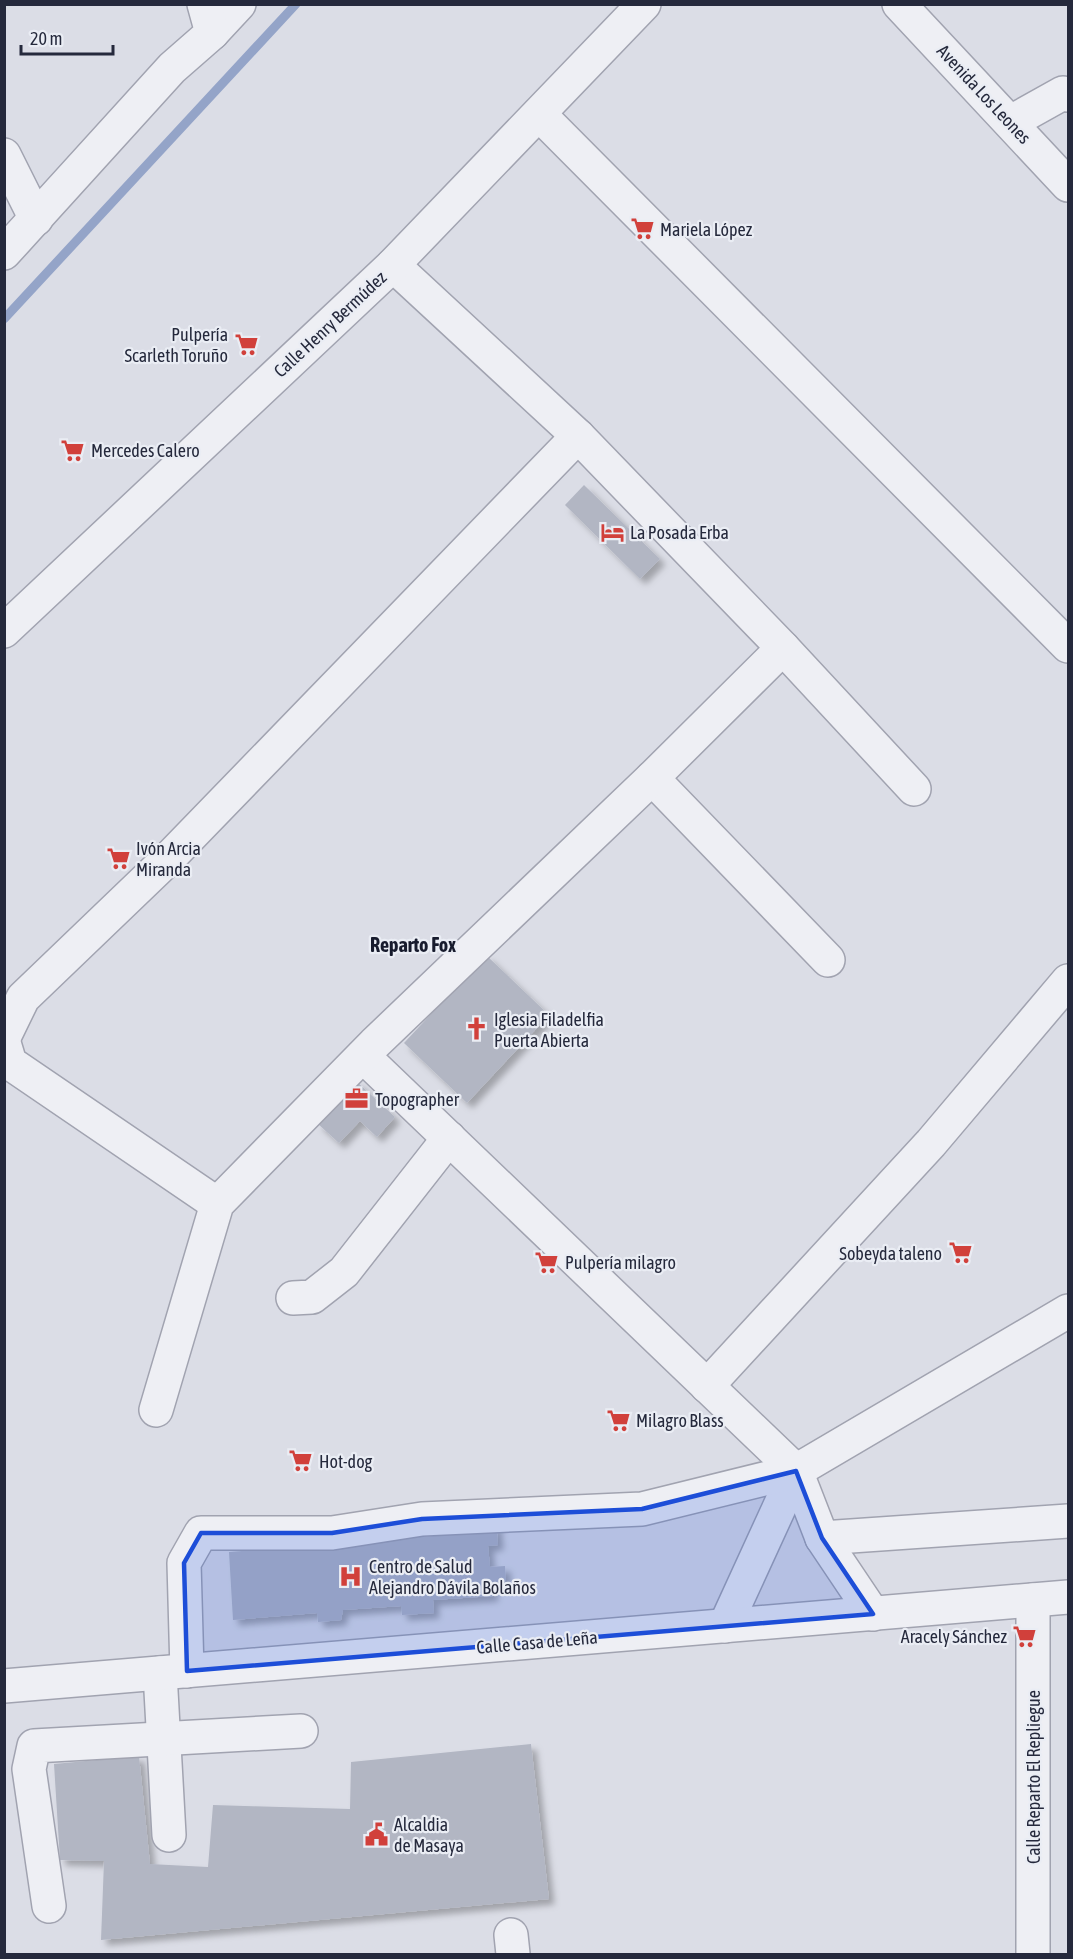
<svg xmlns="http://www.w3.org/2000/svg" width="1073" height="1959" viewBox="0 0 1073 1959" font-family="'Asap Condensed',sans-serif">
  <defs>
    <filter id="shadow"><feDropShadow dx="5.5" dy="5.5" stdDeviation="3" flood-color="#0004"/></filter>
  </defs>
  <rect width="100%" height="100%" fill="#dbdde6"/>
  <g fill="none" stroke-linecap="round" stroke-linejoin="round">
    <polyline stroke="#94a4c8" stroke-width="9" points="4,319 296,4"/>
  </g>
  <g fill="#b2b6c3" filter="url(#shadow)">
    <polygon points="584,485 660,559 640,579 565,505"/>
    <polygon points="486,955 549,1015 467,1103 404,1043"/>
    <polygon points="356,1081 395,1117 377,1137 360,1121 339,1143 317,1123"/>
    <polygon points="496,1521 498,1545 488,1546 490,1567 505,1566 506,1581 492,1582 493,1596 433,1600 434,1613 402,1615 401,1606 343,1610 341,1620 318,1622 317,1613 233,1620 229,1552 484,1532"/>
    <polygon points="531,1744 549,1899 101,1940 104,1861 60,1860 54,1764 139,1756 150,1864 208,1867 213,1805 350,1809 351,1762"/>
  </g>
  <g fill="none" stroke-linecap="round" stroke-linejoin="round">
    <defs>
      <g id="minor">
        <polyline points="899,4 1068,185"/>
        <polyline points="212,33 239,4"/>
        <polyline points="539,114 1068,646"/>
        <polyline points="1011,122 1063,93 1068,95"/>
        <polyline points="4,155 36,219"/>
        <polyline points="4,253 172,68 212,33 204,4"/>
        <polyline points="393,265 578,436 783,648 914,789"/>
        <polyline points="4,631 393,265 644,4"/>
        <polyline points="652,778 828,960"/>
        <polyline points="4,1037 23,998 172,855 578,436"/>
        <polyline points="4,1043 10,1063 217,1204"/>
        <polyline points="363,1056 796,1471 822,1538 873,1614"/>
        <polyline points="293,1298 312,1297 344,1272 449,1138"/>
        <polyline points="707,1386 931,1143 1068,981"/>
        <polyline points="156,1410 217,1204 374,1044 652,778 783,648"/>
        <polyline points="822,1538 1068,1521"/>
        <polyline points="1033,1600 1033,1954"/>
        <polyline points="725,1626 796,1471"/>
        <polyline points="187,1671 184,1563 201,1533 332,1533 422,1519 642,1509 796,1471 1068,1311"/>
        <polyline points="160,1673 169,1835"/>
        <polyline points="4,1686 1068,1597"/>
        <polyline points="49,1906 29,1769 34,1746 301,1731"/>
        <polyline points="511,1935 513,1954"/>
      </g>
    </defs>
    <use href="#minor" stroke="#a1a3b0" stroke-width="36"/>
    <use href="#minor" stroke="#eeeff4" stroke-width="33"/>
  </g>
  <path fill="#1d4ed8" fill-opacity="0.2" stroke="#1d4ed8" stroke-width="4.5" stroke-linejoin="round" d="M796,1471L822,1538L873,1614L187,1671L184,1563L201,1533H332L422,1519L642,1509Z"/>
  <defs>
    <symbol id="supermarket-bare" viewBox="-9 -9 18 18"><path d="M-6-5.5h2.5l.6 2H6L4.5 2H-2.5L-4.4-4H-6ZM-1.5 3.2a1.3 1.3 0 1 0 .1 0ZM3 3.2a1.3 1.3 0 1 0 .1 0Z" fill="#d1403b" stroke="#eaedf4" stroke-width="2.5" paint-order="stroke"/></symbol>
    <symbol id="hotel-bare" viewBox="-9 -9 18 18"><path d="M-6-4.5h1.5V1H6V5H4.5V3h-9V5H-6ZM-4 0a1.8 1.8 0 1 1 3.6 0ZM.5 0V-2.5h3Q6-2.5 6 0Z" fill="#d1403b" stroke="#eaedf4" stroke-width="2.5" paint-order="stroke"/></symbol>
    <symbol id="church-bare" viewBox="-9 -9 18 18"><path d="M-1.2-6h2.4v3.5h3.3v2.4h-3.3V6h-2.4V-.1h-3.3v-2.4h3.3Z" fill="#d1403b" stroke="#eaedf4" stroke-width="2.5" paint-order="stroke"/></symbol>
    <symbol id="office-bare" viewBox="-9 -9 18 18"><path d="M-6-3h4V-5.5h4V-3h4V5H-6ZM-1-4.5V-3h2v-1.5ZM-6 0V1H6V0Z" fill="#d1403b" stroke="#eaedf4" stroke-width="2.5" paint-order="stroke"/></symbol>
    <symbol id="hospital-bare" viewBox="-9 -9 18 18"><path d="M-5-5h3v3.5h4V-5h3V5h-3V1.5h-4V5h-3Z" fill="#d1403b" stroke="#eaedf4" stroke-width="2.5" paint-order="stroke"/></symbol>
    <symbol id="civic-bare" viewBox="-9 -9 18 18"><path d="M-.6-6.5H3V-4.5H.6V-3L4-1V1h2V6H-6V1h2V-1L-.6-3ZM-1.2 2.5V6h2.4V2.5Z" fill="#d1403b" stroke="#eaedf4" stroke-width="2.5" paint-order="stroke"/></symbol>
  </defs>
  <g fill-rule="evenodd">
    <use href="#supermarket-bare" x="626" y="212" width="33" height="33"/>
    <use href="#supermarket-bare" x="230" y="328" width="33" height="33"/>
    <use href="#supermarket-bare" x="56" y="434" width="33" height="33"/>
    <use href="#hotel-bare" x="596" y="516" width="33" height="33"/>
    <use href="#supermarket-bare" x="102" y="842" width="33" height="33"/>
    <use href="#church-bare" x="460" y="1012" width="33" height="33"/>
    <use href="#office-bare" x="340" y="1082" width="33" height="33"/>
    <use href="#supermarket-bare" x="944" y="1236" width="33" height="33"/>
    <use href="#supermarket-bare" x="530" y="1246" width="33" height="33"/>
    <use href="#supermarket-bare" x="602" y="1404" width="33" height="33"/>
    <use href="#supermarket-bare" x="284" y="1444" width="33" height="33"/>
    <use href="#hospital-bare" x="334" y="1560" width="33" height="33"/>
    <use href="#supermarket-bare" x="1008" y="1620" width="33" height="33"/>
    <use href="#civic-bare" x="360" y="1818" width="33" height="33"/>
  </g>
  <g text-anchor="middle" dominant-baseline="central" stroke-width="4.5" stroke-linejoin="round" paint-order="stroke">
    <g font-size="18" fill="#25293c" stroke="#eaedf4">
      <text transform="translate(984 94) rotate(47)">Avenida Los Leones</text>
      <text transform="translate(330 324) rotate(-43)">Calle Henry Bermúdez</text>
      <text transform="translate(537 1642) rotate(-5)">Calle Casa de Leña</text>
      <text transform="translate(1033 1777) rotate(-90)">Calle Reparto El Repliegue</text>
    </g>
    <g font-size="18" fill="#25293c" stroke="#eaedf4" text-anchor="start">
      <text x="660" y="229">Mariela López</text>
      <text x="228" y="334" text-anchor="end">Pulpería<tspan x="228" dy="21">Scarleth Toruño</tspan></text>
      <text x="91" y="450">Mercedes Calero</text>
      <text x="630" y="532">La Posada Erba</text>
      <text x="136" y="848">Ivón Arcia<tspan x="136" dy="21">Miranda</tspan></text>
      <text x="494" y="1019">Iglesia Filadelfia<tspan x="494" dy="21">Puerta Abierta</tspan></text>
      <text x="375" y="1099">Topographer</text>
      <text x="942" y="1253" text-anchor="end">Sobeyda taleno</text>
      <text x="565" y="1262">Pulpería milagro</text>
      <text x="636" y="1420">Milagro Blass</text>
      <text x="319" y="1461">Hot-dog</text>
      <text x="369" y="1566">Centro de Salud<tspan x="369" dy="21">Alejandro Dávila Bolaños</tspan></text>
      <text x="1007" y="1636" text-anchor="end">Aracely Sánchez</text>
      <text x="394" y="1824">Alcaldia<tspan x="394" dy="21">de Masaya</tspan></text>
    </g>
    <g font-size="20" font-weight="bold" fill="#171b2d" stroke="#eaedf4">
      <text x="413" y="944">Reparto Fox</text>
    </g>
  </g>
  <rect width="1073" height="1959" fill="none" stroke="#25293c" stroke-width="12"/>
  <path d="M21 45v9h92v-9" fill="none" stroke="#25293c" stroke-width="3"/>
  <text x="30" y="45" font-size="18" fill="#25293c" stroke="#eaedf4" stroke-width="4.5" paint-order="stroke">20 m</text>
</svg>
